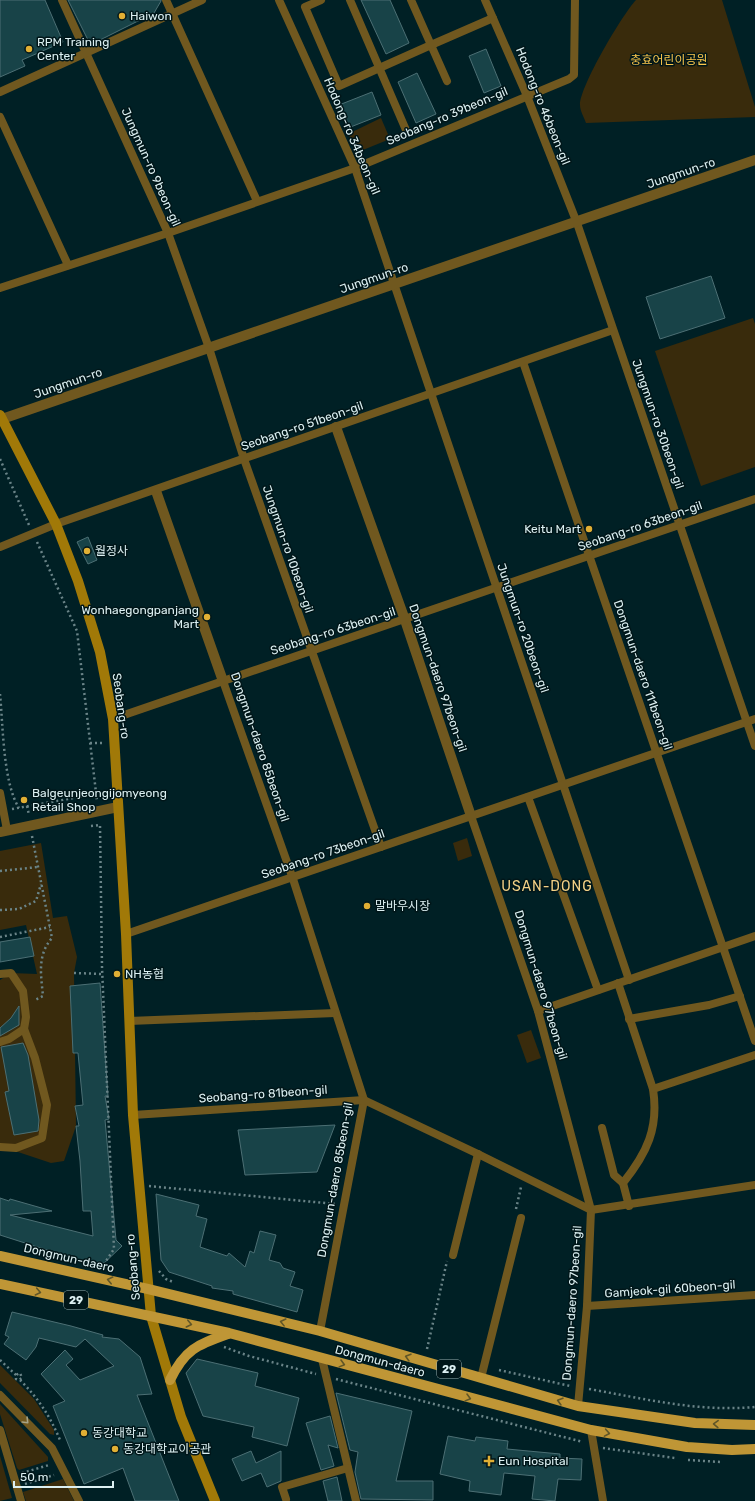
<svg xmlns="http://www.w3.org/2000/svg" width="755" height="1501" viewBox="0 0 755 1501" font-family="Rubik,'Noto Sans KR',sans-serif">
  <rect width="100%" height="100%" fill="#002025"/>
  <g fill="#392b0c">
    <path d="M636,0H722L755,107V117L586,123C584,117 580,111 580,105C580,86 622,15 636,0Z"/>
    <polygon points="381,118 390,139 358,152 348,134"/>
    <polygon points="753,318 755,324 755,467 701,486 655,351"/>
    <polygon points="467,838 472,856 458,861 453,843"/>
    <polygon points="41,843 53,918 67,916 77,957 74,973 76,1126 64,1161 51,1163 0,1146 0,980 11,973 37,974 26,925 0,930 0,851"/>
    <polygon points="531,1030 541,1058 527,1063 517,1035"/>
    <polygon points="0,1365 34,1399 54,1430 54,1435 50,1434 0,1383"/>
    <polygon points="0,1404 48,1457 48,1461 19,1470 17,1468 0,1414"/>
    <polygon points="0,1456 12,1498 0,1501"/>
    <polygon points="63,1479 74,1501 26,1501 23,1492"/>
  </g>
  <g fill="#184348" stroke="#4c6f74">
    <polygon points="0,0 45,0 63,42 22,60 25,66 0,77"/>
    <polygon points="68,0 161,0 161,1 154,13 96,42 88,40"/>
    <polygon points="361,0 390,0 409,43 386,54"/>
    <polygon points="486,49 501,86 484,93 469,56"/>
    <polygon points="417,73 436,114 416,123 398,82"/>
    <polygon points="372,92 381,115 348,128 339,105"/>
    <polygon points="711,276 725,318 660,339 646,297"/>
    <polygon points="88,537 97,560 88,564 77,542"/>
    <polygon points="30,937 34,956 0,962 0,942"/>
    <polygon points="100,983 108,1096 105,1096 109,1119 105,1120 116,1240 122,1246 100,1267 0,1235 0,1198 9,1201 10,1199 52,1211 10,1215 93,1236 91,1211 83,1211 80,1161 76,1126 79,1126 75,1106 83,1105 78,1053 73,1053 70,986"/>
    <polygon points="19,1006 19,1025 0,1036 0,1028 11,1018"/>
    <polygon points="23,1043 28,1055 39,1120 38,1131 14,1135 5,1092 9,1091 1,1047"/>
    <polygon points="335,1125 317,1172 245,1175 238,1130"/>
    <polygon points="156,1194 199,1205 196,1216 207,1219 200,1247 227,1256 229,1253 245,1267 250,1251 254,1253 260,1231 276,1235 269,1260 280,1263 283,1268 295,1272 290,1286 303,1290 297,1312 233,1294 233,1291 212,1288 212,1286 169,1272 161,1260"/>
    <polygon points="12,1312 71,1326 103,1335 102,1337 119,1339 140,1357 152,1394 137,1395 179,1501 135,1501 123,1468 84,1484 53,1406 65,1401 41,1374 65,1350 73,1359 66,1365 80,1380 114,1366 85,1339 76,1347 39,1338 36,1347 26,1360 4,1344 9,1337 5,1335"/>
    <polygon points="197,1359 258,1373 255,1386 299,1398 287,1446 252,1437 254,1427 203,1416 186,1373"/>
    <polygon points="336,1393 412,1411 396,1481 433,1481 433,1500 361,1499 355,1472 358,1452 350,1450"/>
    <polygon points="330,1416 338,1448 328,1445 334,1466 321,1470 306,1423"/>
    <polygon points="448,1436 475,1441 476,1437 508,1441 507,1449 560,1454 560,1458 582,1459 581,1480 558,1479 555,1501 532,1499 535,1476 504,1473 501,1495 469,1491 470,1481 440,1474"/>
    <polygon points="251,1451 256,1463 281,1451 281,1481 267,1487 261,1473 242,1481 232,1459"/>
    <polygon points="337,1477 342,1501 328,1501 323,1481"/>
  </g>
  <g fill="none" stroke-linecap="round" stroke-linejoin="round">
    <g stroke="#6a8488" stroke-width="2.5" stroke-dasharray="2 3" stroke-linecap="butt">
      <polyline points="0,459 29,525"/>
      <polyline points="37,542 77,631 97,801"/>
      <path d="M0,694C3,725 3,783 19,808"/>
      <polyline points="90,743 104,743"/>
      <polyline points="27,806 29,815"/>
      <polyline points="12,809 96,794"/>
      <polyline points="91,826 100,825 102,967 114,1249 102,1267"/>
      <path d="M32,836L52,938C37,955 41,975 43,996L35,1000"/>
      <polyline points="0,871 38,867"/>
      <polyline points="0,910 19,909 36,901 41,884"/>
      <polyline points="0,937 50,927"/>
      <polyline points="74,973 102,974"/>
      <polyline points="149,1186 335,1204"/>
      <polyline points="516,1209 521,1187"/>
      <polyline points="159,1271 166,1279 173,1282"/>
      <polyline points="224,1347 249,1356 316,1374"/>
      <polyline points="427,1349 447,1261"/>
      <polyline points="0,1360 16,1375 16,1379 19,1380 22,1378 20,1373 16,1375"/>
      <polyline points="499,1370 570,1386"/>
      <polyline points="336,1379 583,1442"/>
      <path d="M20,1380C38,1398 50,1416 60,1440"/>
      <path d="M589,1389C646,1399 697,1412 755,1407"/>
      <polyline points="603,1448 675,1458"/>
      <polyline points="688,1460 721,1462"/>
      <polyline points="22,1473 49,1465"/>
      <polyline points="25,1484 54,1475"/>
    </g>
    <g stroke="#70581f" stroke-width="8">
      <polyline points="62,0 168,233 209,348 244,459 381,847"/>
      <polyline points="166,0 257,201"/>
      <polyline points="279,0 355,168 629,980"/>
      <polyline points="321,0 305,7 339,86 431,45 447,81"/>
      <polyline points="350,0 406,130"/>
      <polyline points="411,0 431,45 493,18"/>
      <polyline points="485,0 527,96 577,223 755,746"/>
      <polyline points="0,92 202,0"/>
      <polyline points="0,117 68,265"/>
      <polyline points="0,288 168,233 355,168 569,79 574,75 575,0"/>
      <polyline points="523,362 755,1041"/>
      <polyline points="0,547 56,524 613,330"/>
      <polyline points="223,681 293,879 364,1100 320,1331"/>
      <polyline points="124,715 755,499"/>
      <polyline points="0,793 7,830"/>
      <polyline points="528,797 598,990"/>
      <polyline points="471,816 538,1011 591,1210 587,1306 578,1406"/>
      <polyline points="126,934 755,719"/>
      <polyline points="0,974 11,973 23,991 26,1017 24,1029 35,1058 47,1105 42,1138 16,1148 0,1147"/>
      <path d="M618,983L653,1089C659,1128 647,1153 623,1183L629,1206"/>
      <polyline points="538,1011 755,936"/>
      <polyline points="629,1019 709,1005 740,996"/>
      <polyline points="129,1021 335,1013"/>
      <polyline points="0,1042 9,1039 24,1029"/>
      <polyline points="653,1089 755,1055"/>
      <polyline points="133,1115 364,1100 478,1154 591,1210 755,1185"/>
      <polyline points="602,1128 614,1175 623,1183"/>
      <polyline points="453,1255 478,1154"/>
      <polyline points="587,1306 755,1295"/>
      <polyline points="322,1359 356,1501"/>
      <polyline points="481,1378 521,1218"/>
      <polyline points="0,1395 52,1448 79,1501"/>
      <polyline points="0,1430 21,1501"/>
      <polyline points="591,1430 603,1501"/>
      <polyline points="286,1499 282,1487 348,1468"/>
    </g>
    <g stroke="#70581f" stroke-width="10">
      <polyline points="2,419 755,160"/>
      <polyline points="336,427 405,620 471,816"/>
      <polyline points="156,491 223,681"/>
      <polyline points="0,832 118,807"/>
    </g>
    <polyline stroke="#a17908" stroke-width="10" points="0,415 56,524 78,581 100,652 113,719 126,934 133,1115 151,1316 181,1417 215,1501"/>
    <g stroke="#bf9636" stroke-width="10">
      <polyline points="0,1256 148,1289 320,1331 578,1406 695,1423 755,1425"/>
      <polyline points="0,1284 229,1333 591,1430 687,1447 732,1450 755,1449"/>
      <path d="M170,1380C185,1349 197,1345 228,1334"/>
    </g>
  </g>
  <defs><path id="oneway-chevron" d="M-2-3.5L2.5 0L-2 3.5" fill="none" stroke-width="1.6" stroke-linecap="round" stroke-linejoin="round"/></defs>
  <g stroke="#605628">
    <use href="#oneway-chevron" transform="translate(110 1280) rotate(-167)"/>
    <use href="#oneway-chevron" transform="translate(38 1292) rotate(12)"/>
    <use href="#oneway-chevron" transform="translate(283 1322) rotate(-166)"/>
    <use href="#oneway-chevron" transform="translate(189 1324) rotate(13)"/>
    <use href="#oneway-chevron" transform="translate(408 1357) rotate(-164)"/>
    <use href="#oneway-chevron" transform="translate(342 1364) rotate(15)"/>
    <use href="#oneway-chevron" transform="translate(468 1398) rotate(15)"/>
    <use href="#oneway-chevron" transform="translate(560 1401) rotate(-164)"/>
    <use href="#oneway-chevron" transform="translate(716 1424) rotate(-178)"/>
    <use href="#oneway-chevron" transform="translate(607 1433) rotate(10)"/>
  </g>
  <use stroke="#a6a488" href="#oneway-chevron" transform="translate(26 1421) rotate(45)"/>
  <g fill="#e1af34" stroke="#001619" stroke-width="1.5">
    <circle cx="122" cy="16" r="4"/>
    <circle cx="29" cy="49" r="4"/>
    <circle cx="589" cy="529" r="4"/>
    <circle cx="87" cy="551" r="4"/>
    <circle cx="207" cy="617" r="4"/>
    <circle cx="24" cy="800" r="4"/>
    <circle cx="367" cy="906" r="4"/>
    <circle cx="117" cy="974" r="4"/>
    <circle cx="84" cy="1433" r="4"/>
    <circle cx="115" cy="1449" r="4"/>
    <path d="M487 1455h4v4h4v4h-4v4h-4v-4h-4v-4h4z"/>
  </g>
  <g text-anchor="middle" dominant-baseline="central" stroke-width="3" stroke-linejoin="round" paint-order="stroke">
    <g fill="#001619" stroke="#9aafb1" stroke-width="1">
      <rect x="64" y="1291" width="24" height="18" rx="3"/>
      <rect x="437" y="1360" width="24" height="18" rx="3"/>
    </g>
    <g font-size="11" font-weight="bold" fill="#dcf0f2">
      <text x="76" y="1300">29</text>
      <text x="449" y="1369">29</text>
    </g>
    <g font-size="12" fill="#dcf0f2" stroke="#001619" text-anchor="start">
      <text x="130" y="16">Haiwon</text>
      <text x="37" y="42">RPM Training<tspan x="37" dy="14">Center</tspan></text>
      <text x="581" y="529" text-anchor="end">Keitu Mart</text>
      <text x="95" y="551">월정사</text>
      <text x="199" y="610" text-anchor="end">Wonhaegongpanjang<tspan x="199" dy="14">Mart</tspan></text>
      <text x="32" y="793">Balgeunjeongijomyeong<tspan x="32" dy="14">Retail Shop</tspan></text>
      <text x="375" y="906">말바우시장</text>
      <text x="125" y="974">NH농협</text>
      <text x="92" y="1433">동강대학교</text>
      <text x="123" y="1449">동강대학교이공관</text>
      <text x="498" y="1461">Eun Hospital</text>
    </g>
    <g font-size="12" fill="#fbc74c" stroke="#001619">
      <text x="669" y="60">충효어린이공원</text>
    </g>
    <g font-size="12" fill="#dcf0f2" stroke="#001619">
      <text transform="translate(543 106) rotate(68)">Hodong-ro 46beon-gil</text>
      <text transform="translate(447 116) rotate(-23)">Seobang-ro 39beon-gil</text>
      <text transform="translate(352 136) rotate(67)">Hodong-ro 34beon-gil</text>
      <text transform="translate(151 167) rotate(66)">Jungmun-ro 9beon-gil</text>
      <text transform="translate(681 173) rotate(-19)">Jungmun-ro</text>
      <text transform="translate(374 278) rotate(-19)">Jungmun-ro</text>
      <text transform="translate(68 383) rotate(-19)">Jungmun-ro</text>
      <text transform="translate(658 424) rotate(71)">Jungmun-ro 30beon-gil</text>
      <text transform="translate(302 426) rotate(-19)">Seobang-ro 51beon-gil</text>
      <text transform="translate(640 526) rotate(-19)">Seobang-ro 63beon-gil</text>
      <text transform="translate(288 549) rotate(71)">Jungmun-ro 10beon-gil</text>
      <text transform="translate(523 628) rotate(71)">Jungmun-ro 20beon-gil</text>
      <text transform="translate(333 631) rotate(-18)">Seobang-ro 63beon-gil</text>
      <text transform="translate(643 675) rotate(71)">Dongmun-daero 111beon-gil</text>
      <text transform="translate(438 678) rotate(71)">Dongmun-daero 97beon-gil</text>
      <text transform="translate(121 706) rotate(82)">Seobang-ro</text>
      <text transform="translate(260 747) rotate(71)">Dongmun-daero 85beon-gil</text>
      <text transform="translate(323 854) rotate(-19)">Seobang-ro 73beon-gil</text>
      <text transform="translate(541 985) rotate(73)">Dongmun-daero 97beon-gil</text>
      <text transform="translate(263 1094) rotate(-4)">Seobang-ro 81beon-gil</text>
      <text transform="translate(335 1180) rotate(-80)">Dongmun-daero 85beon-gil</text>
      <text transform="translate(69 1258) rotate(13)">Dongmun-daero</text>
      <text transform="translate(133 1267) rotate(-95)">Seobang-ro</text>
      <text transform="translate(670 1289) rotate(-4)">Gamjeok-gil 60beon-gil</text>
      <text transform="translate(572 1303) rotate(-86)">Dongmun-daero 97beon-gil</text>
      <text transform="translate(380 1361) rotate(15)">Dongmun-daero</text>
    </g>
    <g font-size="14" letter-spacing="1" fill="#f2d086" stroke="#001619">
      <text x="547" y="886">USAN-DONG</text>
    </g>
  </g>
  <path d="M14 1481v6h99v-6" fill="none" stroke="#dcf0f2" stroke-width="2"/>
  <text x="20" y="1481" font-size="12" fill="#dcf0f2" stroke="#001619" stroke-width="3" paint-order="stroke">50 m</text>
</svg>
